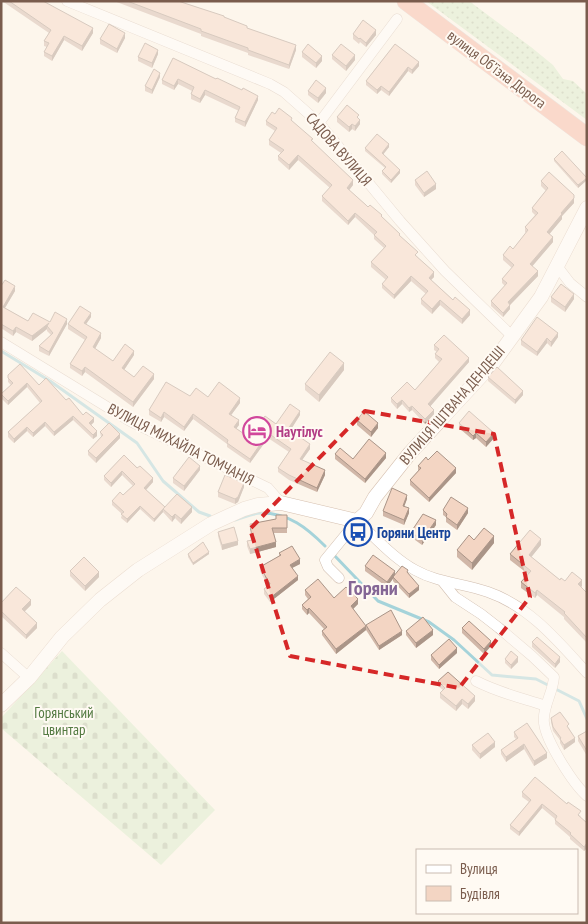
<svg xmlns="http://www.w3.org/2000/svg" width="588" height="924" viewBox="0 0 588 924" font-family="'PT Sans Narrow',sans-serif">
  <defs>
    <pattern id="grass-dots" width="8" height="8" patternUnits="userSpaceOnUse" patternTransform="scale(1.25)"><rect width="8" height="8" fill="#d8ecc9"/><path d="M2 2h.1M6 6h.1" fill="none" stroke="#b4c2a5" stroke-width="1.8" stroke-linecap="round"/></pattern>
    <pattern id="cemetery-stones" width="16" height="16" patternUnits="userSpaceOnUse" patternTransform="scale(1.25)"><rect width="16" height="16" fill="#d8ecc9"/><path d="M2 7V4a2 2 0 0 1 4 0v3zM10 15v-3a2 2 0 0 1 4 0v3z" fill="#b4c2a5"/></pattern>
  </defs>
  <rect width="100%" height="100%" fill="#fdf6ec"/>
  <polygon fill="url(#grass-dots)" points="426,1 469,1 531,47 553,65 563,79 573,81 587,94 587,120"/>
  <polygon fill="url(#cemetery-stones)" points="62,651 215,810 161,865 1,728 1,718"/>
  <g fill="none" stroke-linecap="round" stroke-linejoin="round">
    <g stroke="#a5d3da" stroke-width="3">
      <polyline points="1,351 50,381 137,443 163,481 199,512 210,516"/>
      <path d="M235,520C243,518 253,513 261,513C289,513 307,528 325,546"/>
      <polyline points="333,554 378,601 429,622 454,640 492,675 536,679 579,701 587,719"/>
    </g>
    <defs>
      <g id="street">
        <polyline points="67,1 270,84 284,92 319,123 400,221 445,271 512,336"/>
        <polyline points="319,123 397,19"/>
        <polyline points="557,266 570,283 587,297"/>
        <polyline points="1,342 130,421 268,488 281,503"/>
        <path d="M339,578L328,567L325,560L357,521C376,538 393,558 415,570C438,583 463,583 488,592C529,606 558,641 587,673"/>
        <path d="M443,582L455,597L481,614L499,628L532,656L554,677C553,693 542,708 544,723C546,741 573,784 587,796"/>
        <polyline points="1,653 29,678"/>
        <path d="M476,681C499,693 522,698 546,706"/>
      </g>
      <polyline id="secondary" points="1,705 29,678 62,637 100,600 138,570 211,524 244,509 258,505 281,503 357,521 366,513 375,497 410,453 493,363 541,297 587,208"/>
      <polyline id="highway" points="406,1 587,137"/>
    </defs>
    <use href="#street" stroke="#d1beb0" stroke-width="11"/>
    <use href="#secondary" stroke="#d6c0b0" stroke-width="15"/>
    <use href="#highway" stroke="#dad1cd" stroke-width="19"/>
    <use href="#street" stroke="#fff" stroke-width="10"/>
    <use href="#secondary" stroke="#fff" stroke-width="14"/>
    <use href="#highway" stroke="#f7b7a3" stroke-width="18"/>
  </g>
  <g fill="#d1b7a8">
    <polygon points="2,1 43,1 93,33 82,51 64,40 52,61 44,56 44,52 47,47 44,46 44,41 49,33"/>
    <polygon points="114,1 178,1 224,17 296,50 289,69 248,55 248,53 201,36 201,34"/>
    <polygon points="353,34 376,35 366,47 360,42 359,44 353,39"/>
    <polygon points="125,38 117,53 100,44 100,39"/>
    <polygon points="395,44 419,66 412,74 408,71 389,96 381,90 377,94 366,85 366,81"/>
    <polygon points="302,52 322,61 316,68 302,57"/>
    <polygon points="158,54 152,68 138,61 138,57"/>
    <polygon points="332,55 355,60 346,71 332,59"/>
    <polygon points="173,58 258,100 245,127 235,122 235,118 239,111 205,95 200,103 191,99 191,94 192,91 178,84 174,90 162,84 162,80"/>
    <polygon points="160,77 152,94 145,91 145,86"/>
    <polygon points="308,91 326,93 318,103 308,95"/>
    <polygon points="275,114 292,121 353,185 349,190 366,205 382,217 400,236 434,277 431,280 470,315 462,324 440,305 432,314 421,304 421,299 426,294 411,281 394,299 382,288 382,284 386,280 371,267 371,262 384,248 374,239 374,235 355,217 348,225 322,201 322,196 330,188 298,160 289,170 278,160 278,156 281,153 269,145 269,140 275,131 266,125 266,121"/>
    <polygon points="337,117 359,119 360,124 355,131 352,129 349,132 337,122"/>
    <polygon points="389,147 383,154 400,173 391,183 382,174 382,171 385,168 365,151 365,148"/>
    <polygon points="554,159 587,180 578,188 554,161"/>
    <polygon points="415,180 436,189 424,197 415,185"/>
    <polygon points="541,181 574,203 562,216 562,219 549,234 553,242 532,266 538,276 510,305 510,309 503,317 491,306 491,301 505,286 502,283 502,279 512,268 503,260 503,255 513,249 526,233 525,232 525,227 535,215 532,212 532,208 546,191 541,186"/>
    <polygon points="1,286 15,291 5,308 28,321 67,324 49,356 39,351 39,346 51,335 47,331 47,329 32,341 16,332 13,336 1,328"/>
    <polygon points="551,297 574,299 565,312 551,302"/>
    <polygon points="91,317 86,324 101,338 95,349 113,361 134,355 124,370 134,377 154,379 133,407 85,372 82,376 70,368 70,364 85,340 68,329 68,324"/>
    <polygon points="558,337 551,347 547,343 537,356 521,345 521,340"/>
    <polygon points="434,345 469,362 430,406 434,414 425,424 412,410 409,412 402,404 397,409 391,402 391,398 415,390 439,362 435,358 435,354 437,352 434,350"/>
    <polygon points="344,370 319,402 305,390 305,384"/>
    <polygon points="8,375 39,385 66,400 83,415 94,422 91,425 97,436 93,439 73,420 54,436 45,426 33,437 27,431 14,443 8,437 8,432 40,403 27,387 8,405 1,398 1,394 11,385 8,382"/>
    <polygon points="488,377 523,395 515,404 488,381"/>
    <polygon points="190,396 208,397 240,403 231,415 239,425 236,428 250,438 276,424 300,415 290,431 310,449 302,460 325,475 317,492 289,480 278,472 278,468 289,452 268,438 250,463 227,447 227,444 193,419 184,431 164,417 161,422 149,415 149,410"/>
    <polygon points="357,420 378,428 371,437 357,425"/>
    <polygon points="459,423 494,438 486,447 476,438 473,440 459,428"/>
    <polygon points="100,432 120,438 96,463 88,455 88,451 101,437"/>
    <polygon points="335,454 353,459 386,458 365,483 335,459"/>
    <polygon points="124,455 153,482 146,490 165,507 192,512 181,524 175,518 172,522 163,512 154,522 140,509 127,523 121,518 122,514 112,505 112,501 123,495 133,486 122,475 111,487 104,480 104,476"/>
    <polygon points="428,460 456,473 429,502 410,485 410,480 418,471 418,466"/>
    <polygon points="200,470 184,491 173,483 173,478"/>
    <polygon points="244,487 238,502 235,504 218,497 218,492"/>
    <polygon points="407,499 404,506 409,513 404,525 383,516 383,511"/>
    <polygon points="443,510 468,513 457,530 446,522 446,517 443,515"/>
    <polygon points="287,515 287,533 274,533 276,547 250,554 247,546 247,541 252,540 250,524 276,519"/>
    <polygon points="436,525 422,545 411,537 411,532"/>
    <polygon points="218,532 238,545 222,550 218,536"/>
    <polygon points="474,540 494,543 472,570 457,557 457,550"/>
    <polygon points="541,545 531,557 560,580 582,586 581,587 587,593 587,643 564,619 564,617 537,595 535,598 521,588 521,582 528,574 510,560 510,554"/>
    <polygon points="279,553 300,564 292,568 298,580 270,602 264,594 264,589 268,586 260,571 260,567 279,556"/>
    <polygon points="188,554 209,554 193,565 188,557"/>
    <polygon points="365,566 395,575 408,573 419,590 409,598 393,581 393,578 387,587 365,571"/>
    <polygon points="70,571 99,577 85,591 70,576"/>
    <polygon points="305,590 358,604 353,609 366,630 336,654 322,635 322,631 324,629 309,613 307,615 302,609 302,605 308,599 305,595"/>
    <polygon points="1,603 31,605 24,612 37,628 26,639 1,616"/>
    <polygon points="366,625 402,635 379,650 366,630"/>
    <polygon points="462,628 491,646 484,654 462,633"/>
    <polygon points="406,631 433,635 416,648 406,635"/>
    <polygon points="532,642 560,662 555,668 532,647"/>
    <polygon points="457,653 439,669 431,660 431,655"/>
    <polygon points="505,659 518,662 511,669 505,663"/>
    <polygon points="438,681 475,701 468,709 462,704 456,711 440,698 440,693 443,690 438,686"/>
    <polygon points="551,718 569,728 575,742 564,750 560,743 560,740 553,731 551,722"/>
    <polygon points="587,731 587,756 578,741 578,736"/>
    <polygon points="514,732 547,758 534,766 524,749 506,762 501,754 501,750 516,739 514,737"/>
    <polygon points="472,745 495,747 480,759 472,750"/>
    <polygon points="522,792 581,816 580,817 587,823 587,848 584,851 570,839 570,837 555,824 555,819 542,808 519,836 510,829 510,825 529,802 522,797"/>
  </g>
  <g fill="#aa9588">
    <polygon points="93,28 93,33 82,51 82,46"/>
    <polygon points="376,30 376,35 366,47 366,43"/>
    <polygon points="125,33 125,38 117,53 117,49"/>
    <polygon points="64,36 64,40 52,61 52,56"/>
    <polygon points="296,45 296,50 289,69 289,65"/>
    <polygon points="158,50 158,54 152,68 152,63"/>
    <polygon points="355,55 355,60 346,71 346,66"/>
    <polygon points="322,56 322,61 316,68 316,63"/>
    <polygon points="419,62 419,66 412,74 412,70"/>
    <polygon points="408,67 408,71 389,96 389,92"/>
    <polygon points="160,73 160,77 152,94 152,90"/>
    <polygon points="178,79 178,84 174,90 174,86"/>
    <polygon points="381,86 381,90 377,94 377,90"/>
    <polygon points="326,88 326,93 318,103 318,98"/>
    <polygon points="205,90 205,95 200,103 200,99"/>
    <polygon points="258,96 258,100 245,127 245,122"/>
    <polygon points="360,120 360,124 355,131 355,126"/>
    <polygon points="352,124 352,129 349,132 349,127"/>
    <polygon points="389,144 389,147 382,156 382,153"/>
    <polygon points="298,155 298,160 289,170 289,165"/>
    <polygon points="400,170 400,173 391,183 391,180"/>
    <polygon points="587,178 587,180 578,188 578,185"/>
    <polygon points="353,180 353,185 347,193 347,188"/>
    <polygon points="436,184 436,189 424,197 424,193"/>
    <polygon points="574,198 574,203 562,216 562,219 547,237 547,232 561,213"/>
    <polygon points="355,213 355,217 348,225 348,221"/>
    <polygon points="553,237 553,242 530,269 530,264"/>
    <polygon points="538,271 538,276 508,307 508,302"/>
    <polygon points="434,272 434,277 429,282 429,278"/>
    <polygon points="411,276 411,281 394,299 394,295"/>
    <polygon points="15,286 15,291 3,311 3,307"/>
    <polygon points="574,294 574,299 565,312 565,307"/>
    <polygon points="440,300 440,305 432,314 432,309"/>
    <polygon points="510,305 510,309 503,317 503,313"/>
    <polygon points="470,310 470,315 462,324 462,319"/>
    <polygon points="91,313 91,317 84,327 84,323"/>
    <polygon points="67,319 67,324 49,356 49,352"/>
    <polygon points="49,323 47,326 47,329 32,341 32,336"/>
    <polygon points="16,327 16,332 13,336 13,331"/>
    <polygon points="101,333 101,338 93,352 93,347"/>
    <polygon points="558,333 558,337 551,347 551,342"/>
    <polygon points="547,338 547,343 537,356 537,352"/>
    <polygon points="134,351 134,355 122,373 122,368"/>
    <polygon points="469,358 469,362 428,409 428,404"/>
    <polygon points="344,363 344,370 319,402 319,395"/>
    <polygon points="85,367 85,372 82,376 82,371"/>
    <polygon points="154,374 154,379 133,407 133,402"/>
    <polygon points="27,383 27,387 8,405 8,401"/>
    <polygon points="523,391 523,395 515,404 515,400"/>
    <polygon points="240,398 240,403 229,418 229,414"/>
    <polygon points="402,400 402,404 397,409 397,404"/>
    <polygon points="412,406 412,410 409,412 409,408"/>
    <polygon points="434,410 434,414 425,424 425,419"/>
    <polygon points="300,411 300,415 288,434 288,429"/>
    <polygon points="164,412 164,417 161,422 161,418"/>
    <polygon points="193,414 193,419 184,431 184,427"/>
    <polygon points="73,416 73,420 54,436 54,432"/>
    <polygon points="94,418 94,422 89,427 89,423"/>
    <polygon points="239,420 239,425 234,432 234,427"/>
    <polygon points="45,422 45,426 33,437 33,433"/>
    <polygon points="378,423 378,428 371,437 371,432"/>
    <polygon points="27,427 27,431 14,443 14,439"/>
    <polygon points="97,431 97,436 93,439 93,435"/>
    <polygon points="268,433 268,438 250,463 250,459"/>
    <polygon points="476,433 476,438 473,440 473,436"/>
    <polygon points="494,433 494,438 486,447 486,442"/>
    <polygon points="120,434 120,438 96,463 96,458"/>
    <polygon points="310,444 310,449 300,463 300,459"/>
    <polygon points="386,453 386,458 365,483 365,479"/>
    <polygon points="200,466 200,470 184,491 184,486"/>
    <polygon points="456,468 456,473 429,502 429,498"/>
    <polygon points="325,470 325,475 317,492 317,488"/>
    <polygon points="122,471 122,475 111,487 111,483"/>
    <polygon points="153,478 153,482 144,492 144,488"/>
    <polygon points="244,483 244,487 238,502 235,504 235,499"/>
    <polygon points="407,495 407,499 403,510 403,506"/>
    <polygon points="140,506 140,509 127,523 127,519"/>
    <polygon points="192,507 192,512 181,524 181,519"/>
    <polygon points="409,508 409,513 404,525 404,520"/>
    <polygon points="468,508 468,513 457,530 457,525"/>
    <polygon points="163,509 163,512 154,522 154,519"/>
    <polygon points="175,514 175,518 172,522 172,517"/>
    <polygon points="436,520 436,525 422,545 422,540"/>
    <polygon points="494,536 494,543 472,570 472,563"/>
    <polygon points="541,539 541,545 529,560 529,555"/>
    <polygon points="238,541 238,545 222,550 222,545"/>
    <polygon points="276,542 276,547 250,554 250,549"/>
    <polygon points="209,552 209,554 193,565 193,563"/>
    <polygon points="300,559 300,564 290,569 290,565"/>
    <polygon points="395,571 395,576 387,587 387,582"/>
    <polygon points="99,572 99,577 85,591 85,586"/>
    <polygon points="298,576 298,580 270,602 270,598"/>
    <polygon points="582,580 582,586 578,590 578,584"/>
    <polygon points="419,586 419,590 409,598 409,594"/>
    <polygon points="537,590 537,595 535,598 535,593"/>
    <polygon points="358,599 358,604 351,611 351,606"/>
    <polygon points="31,600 31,605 22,614 22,609"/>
    <polygon points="309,608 309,613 307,615 307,610"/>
    <polygon points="37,623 37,628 26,639 26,635"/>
    <polygon points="366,626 366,630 336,654 336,649"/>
    <polygon points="433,630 433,635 416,648 416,643"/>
    <polygon points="402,631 402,635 379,650 379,646"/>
    <polygon points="491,641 491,646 484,654 484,649"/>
    <polygon points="457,648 457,653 439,669 439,665"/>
    <polygon points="518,657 518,662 511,669 511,665"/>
    <polygon points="560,657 560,662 555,668 555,664"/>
    <polygon points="475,696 475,701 468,709 468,704"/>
    <polygon points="462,699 462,704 456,711 456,706"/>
    <polygon points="575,738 575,742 564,750 564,745"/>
    <polygon points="495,742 495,747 480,759 480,754"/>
    <polygon points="524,744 524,749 506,762 506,757"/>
    <polygon points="547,753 547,758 534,766 534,761"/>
    <polygon points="542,804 542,808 519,836 519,832"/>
    <polygon points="587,843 587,848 584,851 584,847"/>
  </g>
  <g fill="#f3d5c3" stroke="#aa9588">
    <polygon points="9,1 43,1 93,28 82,46 64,36 52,56 44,52 49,43 44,41 51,30"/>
    <polygon points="127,1 178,1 224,16 224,17 247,26 247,28 296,45 289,65 248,50 248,48 201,31 201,29"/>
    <polygon points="363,20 376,30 366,43 360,38 359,39 353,34"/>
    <polygon points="109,24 125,33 117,49 100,39"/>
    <polygon points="145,43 158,50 152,63 138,57"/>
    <polygon points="308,44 322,56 316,63 302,52"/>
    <polygon points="341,44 355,55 346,66 332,55"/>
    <polygon points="395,44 419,62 412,70 408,67 389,92 381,86 377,90 366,81"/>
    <polygon points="173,58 216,79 217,78 242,90 243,88 258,96 245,122 235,118 240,107 205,90 200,99 191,94 194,87 178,79 174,86 162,80"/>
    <polygon points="154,69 160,73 152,90 145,86"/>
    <polygon points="316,80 326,88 318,98 308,91"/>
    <polygon points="347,105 359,115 357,117 360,120 355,126 352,124 349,127 337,117"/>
    <polygon points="279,108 292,118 291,120 313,139 311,140 353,180 347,188 366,205 368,207 370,205 382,215 381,216 400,234 399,235 418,252 415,255 434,272 429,278 453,300 455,297 470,310 462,319 440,300 432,309 421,299 428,291 411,276 394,295 382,284 388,277 371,262 386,246 374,235 377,232 355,213 348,221 322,196 332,185 298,155 289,165 278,156 284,150 269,140 277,128 266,121 272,112 275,114"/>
    <polygon points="377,134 389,144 382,153 400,170 391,180 382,171 386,167 365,148"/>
    <polygon points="562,151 587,178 578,185 554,159"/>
    <polygon points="427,171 436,184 424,193 415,180"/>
    <polygon points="549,172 574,195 574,198 561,213 562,214 547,232 553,237 530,264 538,271 508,302 510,305 503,313 491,301 507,283 502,279 514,265 503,255 510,246 513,249 528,230 525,227 538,213 532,208 548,188 541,181"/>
    <polygon points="5,280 15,286 3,307 28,321 33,313 50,322 55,312 67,319 49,352 39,346 53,333 47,326 49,323 32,336 16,327 13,331 1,324 1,286"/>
    <polygon points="561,284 574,294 565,307 551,297"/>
    <polygon points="80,306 91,313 84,323 101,333 93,347 113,361 125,344 134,351 122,368 134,377 143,366 154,374 133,402 85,367 82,371 70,364 87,337 68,324"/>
    <polygon points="537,317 558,333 551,342 547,338 537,352 521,340"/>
    <polygon points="444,335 469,358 428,404 434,410 425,419 412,406 409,408 402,400 397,404 391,398 407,382 415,390 442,359 435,354 439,349 434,345"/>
    <polygon points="330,352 344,363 319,395 305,384"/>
    <polygon points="20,364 39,385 46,378 66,400 69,398 83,415 86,412 94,418 89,423 97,431 93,435 73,416 54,432 45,422 33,433 27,427 14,439 8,432 42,401 27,383 8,401 1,394 13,383 8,378 8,375"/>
    <polygon points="497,367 523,391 515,400 488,377"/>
    <polygon points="166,382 190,396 196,388 208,397 219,382 240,398 229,414 239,420 234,427 250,438 265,416 276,424 290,404 300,411 288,429 310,444 300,459 325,470 317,488 289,475 278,468 291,449 268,433 250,459 227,443 228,440 193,414 184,427 164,412 161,418 149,410"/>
    <polygon points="364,411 378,423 371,432 357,420"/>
    <polygon points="469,411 494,433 486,442 476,433 473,436 459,423"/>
    <polygon points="109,423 120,434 96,458 88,451 103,435 100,432"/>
    <polygon points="369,439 386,453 365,479 335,454 340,448 353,459"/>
    <polygon points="437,451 456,468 429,498 410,480 421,468 418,466 426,457 428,460"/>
    <polygon points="124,455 137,468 140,466 153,478 144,488 165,507 154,519 140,506 127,519 121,514 124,512 112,501 120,492 123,495 135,484 122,471 111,483 104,476"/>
    <polygon points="189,457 200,466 184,486 173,478"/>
    <polygon points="225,475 244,483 238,497 235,499 218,492"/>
    <polygon points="392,488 407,495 403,506 409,508 404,520 383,511"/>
    <polygon points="177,494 192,507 181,519 175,514 172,517 163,509"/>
    <polygon points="451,497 468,508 457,525 446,517 447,514 443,510"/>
    <polygon points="423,514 436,520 422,540 411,532"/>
    <polygon points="276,515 287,515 287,528 272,528 276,542 250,549 247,541 252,540 250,524 276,519"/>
    <polygon points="234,527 238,541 222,545 218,532"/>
    <polygon points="484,528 494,536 472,563 457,550 469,535 474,540"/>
    <polygon points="530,530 541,539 529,555 560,580 561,578 565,581 572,572 582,580 578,584 587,593 587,638 564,613 565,612 537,590 535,593 521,582 531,571 510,554"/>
    <polygon points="203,542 209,552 193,563 188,554"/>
    <polygon points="292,546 300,559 290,565 298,576 270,598 264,589 270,584 260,567 281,555 279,553"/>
    <polygon points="373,555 395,571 387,582 365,566"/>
    <polygon points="84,557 99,572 85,586 70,571"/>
    <polygon points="402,566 408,570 407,572 419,586 409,594 393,577"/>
    <polygon points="318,579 334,598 346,587 358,599 351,606 366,626 336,649 322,631 327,627 309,608 307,610 302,605 311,597 305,590"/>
    <polygon points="16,587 31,600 22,609 37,623 26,635 1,611 1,603"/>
    <polygon points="391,610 402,631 379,646 366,625"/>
    <polygon points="423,617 433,630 416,643 406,631"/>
    <polygon points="469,621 491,641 484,649 462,628"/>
    <polygon points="537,637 560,657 555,664 532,642"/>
    <polygon points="449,639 457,648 439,665 431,655"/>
    <polygon points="511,651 518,657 511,665 505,659"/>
    <polygon points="448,672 475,696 468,704 462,699 456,706 440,693 445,688 438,681"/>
    <polygon points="560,712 569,724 567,726 575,738 564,745 560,739 561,738 553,727 551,718"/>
    <polygon points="527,723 547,753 534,761 524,744 506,757 501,750 518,738 514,732"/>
    <polygon points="587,731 587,751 578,736"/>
    <polygon points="488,733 495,742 480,754 472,745"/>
    <polygon points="535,777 567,804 568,802 581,811 578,815 587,823 587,843 584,847 570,834 571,833 555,820 557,816 542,804 519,832 510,825 531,800 522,792"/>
  </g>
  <path d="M0 0H588V924H0ZM365,411L494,434L530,597L459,688L290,656L250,529Z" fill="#fdf6ec" fill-opacity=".55" fill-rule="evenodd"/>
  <path fill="none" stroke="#d62828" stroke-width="4" stroke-dasharray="10 6" stroke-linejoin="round" d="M365,411L494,434L530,597L459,688L290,656L250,529Z"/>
  <defs>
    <symbol id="hotel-ring" viewBox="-11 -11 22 22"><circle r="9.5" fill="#fffaf3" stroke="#d1479c" stroke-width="1.5"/><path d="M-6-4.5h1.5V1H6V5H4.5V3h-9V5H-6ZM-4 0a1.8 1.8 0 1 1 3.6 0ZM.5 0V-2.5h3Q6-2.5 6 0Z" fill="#d1479c"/></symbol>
    <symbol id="bus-ring" viewBox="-11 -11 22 22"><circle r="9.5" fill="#fffaf3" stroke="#1a4fb4" stroke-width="1.5"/><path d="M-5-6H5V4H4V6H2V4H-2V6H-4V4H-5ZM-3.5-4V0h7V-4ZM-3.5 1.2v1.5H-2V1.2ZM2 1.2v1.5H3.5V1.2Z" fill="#1a4fb4"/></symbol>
  </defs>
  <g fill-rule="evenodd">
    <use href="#hotel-ring" x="241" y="415" width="32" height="32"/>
    <use href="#bus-ring" x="342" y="516" width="32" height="32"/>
  </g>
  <g text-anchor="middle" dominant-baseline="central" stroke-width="4" stroke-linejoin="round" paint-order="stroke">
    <g font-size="15" fill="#7a5c4d" stroke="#fffaf3">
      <text transform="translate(497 69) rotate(37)">вулиця Обʼїзна Дорога</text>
      <text transform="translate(339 149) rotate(49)">САДОВА ВУЛИЦЯ</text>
      <text transform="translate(452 405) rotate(-49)">ВУЛИЦЯ ІШТВАНА ДЕНДЕШІ</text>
      <text transform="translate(181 444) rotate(27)">ВУЛИЦЯ МИХАЙЛА ТОМЧАНІЯ</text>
    </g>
    <g font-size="15" font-weight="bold" fill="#b23c85" stroke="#fffaf3" text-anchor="start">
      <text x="276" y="431">Наутілус</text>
    </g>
    <g font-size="15" font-weight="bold" fill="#164399" stroke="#fffaf3" text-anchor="start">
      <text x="377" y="532">Горяни Центр</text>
    </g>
    <g font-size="15" fill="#537a41" stroke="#fffaf3">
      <text x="64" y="712">Горянський<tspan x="64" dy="17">цвинтар</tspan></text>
    </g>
    <g font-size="20" font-weight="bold" fill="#846695" stroke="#fffaf3">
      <text x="373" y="588">Горяни</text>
    </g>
  </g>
  <rect width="588" height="924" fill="none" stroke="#7a5c4d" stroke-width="5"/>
  <rect x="416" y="849" width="162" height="65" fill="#fffaf3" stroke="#cabbb1"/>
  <rect x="426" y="865" width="25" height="8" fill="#ffffff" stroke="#cabbb1"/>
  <text x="460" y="874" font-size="15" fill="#7a5c4d">Вулиця</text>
  <rect x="426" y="886" width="25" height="15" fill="#f3d5c3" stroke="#cabbb1"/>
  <text x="460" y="899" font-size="15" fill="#7a5c4d">Будівля</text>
</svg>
